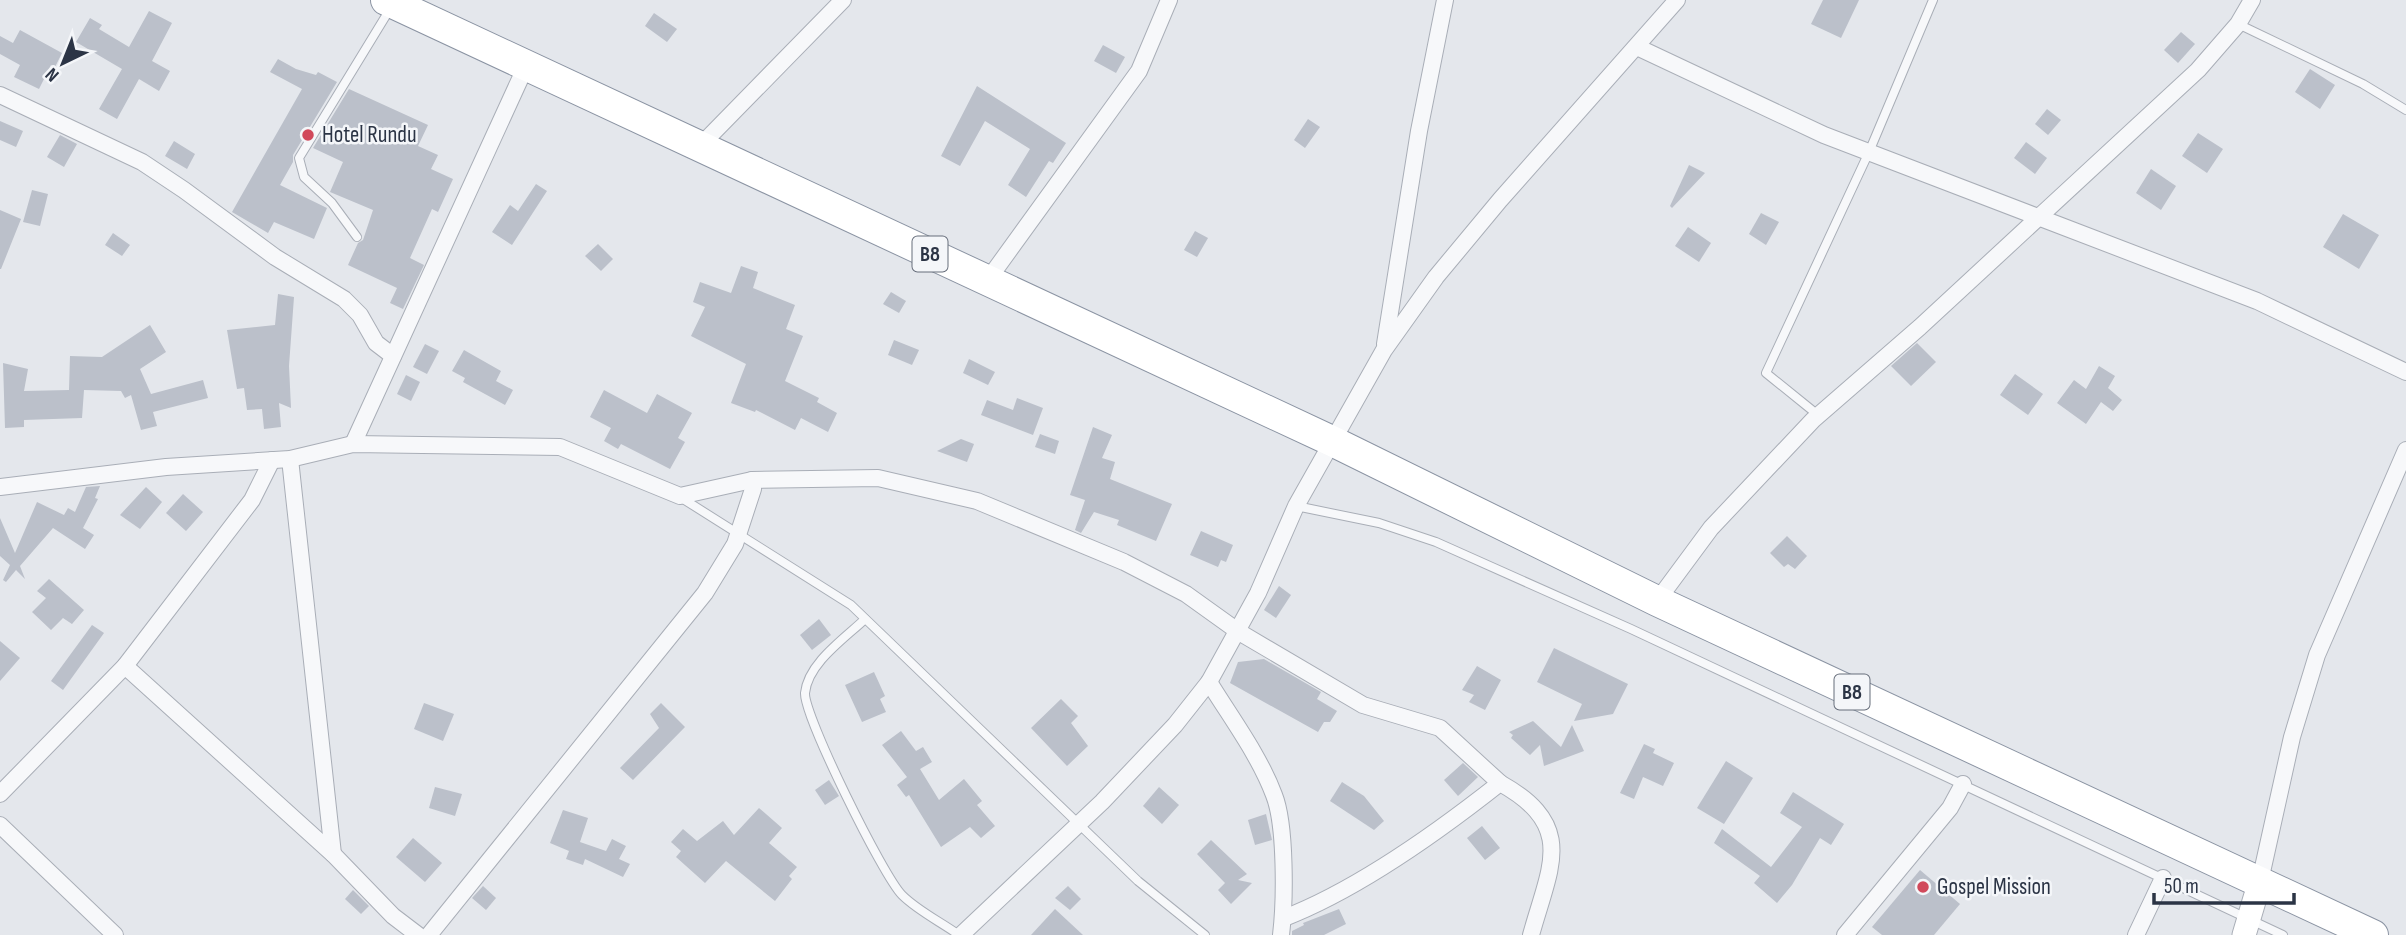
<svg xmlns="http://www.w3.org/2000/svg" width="2406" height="935" viewBox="0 0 2406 935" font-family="'Sofia Sans Condensed',sans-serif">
  <rect width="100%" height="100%" fill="#e4e7ec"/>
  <g fill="#bbc0ca">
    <polygon points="1823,0 1859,0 1841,38 1811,24"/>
    <polygon points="149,11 172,23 152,61 170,71 159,91 139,79 117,119 99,109 122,69 76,42 90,18 102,25 99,29 129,47"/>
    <polygon points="654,13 677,29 667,42 645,26"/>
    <polygon points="20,30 62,53 55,67 51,65 39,89 14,77 20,65 0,54 0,36 13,43"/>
    <polygon points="2181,32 2195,44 2178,63 2164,50"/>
    <polygon points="1103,45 1125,57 1116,73 1094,61"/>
    <polygon points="278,59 296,69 316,75 318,72 337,82 293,155 293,162 280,185 327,208 314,239 274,222 268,233 232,212 302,89 270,72"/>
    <polygon points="2310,69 2335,85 2320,109 2295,92"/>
    <polygon points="977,86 1066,143 1053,163 1049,161 1026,197 1008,185 1030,149 985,121 960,166 941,156"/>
    <polygon points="349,89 428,125 418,146 438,155 431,169 453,179 438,212 432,209 410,258 424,265 403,309 390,303 397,288 348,265 358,243 363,240 373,210 330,192 343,162 313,148"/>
    <polygon points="2047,109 2061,120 2048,135 2035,124"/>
    <polygon points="1308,119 1320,127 1305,148 1294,140"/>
    <polygon points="0,121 23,131 16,147 0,140"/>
    <polygon points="2198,133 2223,149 2207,173 2182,156"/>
    <polygon points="60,135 77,144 64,167 47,157"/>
    <polygon points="174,141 195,154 187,169 165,156"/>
    <polygon points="2026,142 2047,158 2035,174 2014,158"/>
    <polygon points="1689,165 1705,173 1672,208 1670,206"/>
    <polygon points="2151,169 2176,186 2161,210 2136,193"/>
    <polygon points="536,184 547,191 512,245 492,232 510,205 518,211"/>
    <polygon points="32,190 48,194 40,226 23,222"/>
    <polygon points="0,210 21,219 1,269 0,269"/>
    <polygon points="1761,213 1779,222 1766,245 1749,234"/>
    <polygon points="2343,214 2379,235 2359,269 2323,247"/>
    <polygon points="1688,227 1711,243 1699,262 1675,246"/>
    <polygon points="1195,231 1208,238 1197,257 1184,250"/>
    <polygon points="113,233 130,245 122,256 105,245"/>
    <polygon points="598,244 613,259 601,271 585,256"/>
    <polygon points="741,266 758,272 753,288 795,305 786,329 803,336 785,381 819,398 817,402 837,413 828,432 801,418 795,430 756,410 755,412 731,403 746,364 691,336 705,307 693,302 700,282 731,293"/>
    <polygon points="891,292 906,301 899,313 883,304"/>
    <polygon points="278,294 294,297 289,366 291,408 279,403 281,427 264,429 262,409 247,410 244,388 237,389 227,330 275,325"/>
    <polygon points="150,325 166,352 140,369 151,394 203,380 208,398 153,412 157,426 141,430 131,395 125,398 121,391 84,390 82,418 24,420 24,427 5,428 3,363 28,369 24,391 69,390 70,356 102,357"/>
    <polygon points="894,340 919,350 912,365 888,355"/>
    <polygon points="1917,343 1936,362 1911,386 1891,366"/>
    <polygon points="425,344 439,351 427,374 413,367"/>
    <polygon points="464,350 501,371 496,381 513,390 505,405 463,382 465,378 452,371"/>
    <polygon points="969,359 995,372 988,385 963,373"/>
    <polygon points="2099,366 2115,376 2108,388 2122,400 2113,411 2101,402 2086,424 2057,403 2074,380 2086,389"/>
    <polygon points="2015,374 2043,394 2028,415 2000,395"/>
    <polygon points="406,375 420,382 411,401 397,394"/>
    <polygon points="604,390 647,413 657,394 692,413 678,438 685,442 670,469 621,444 618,449 604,441 611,428 590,417"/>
    <polygon points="1017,398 1043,408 1033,435 981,415 987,400 1013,410"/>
    <polygon points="1093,427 1112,435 1102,458 1115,462 1110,479 1172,504 1156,541 1117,525 1119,520 1094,512 1081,533 1075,530 1085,500 1070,495"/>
    <polygon points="1040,434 1059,441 1055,454 1035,447"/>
    <polygon points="961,439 974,444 967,462 937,451"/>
    <polygon points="100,486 95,498 98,499 83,528 94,535 85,549 53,528 20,566 25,579 16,570 6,582 3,580 10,565 0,556 0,518 15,553 37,502 64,515 68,508 75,512 86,487"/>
    <polygon points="146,487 162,502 140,529 120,515"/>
    <polygon points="183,494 203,512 186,531 166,513"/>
    <polygon points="1201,531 1233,545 1226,562 1221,560 1218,567 1190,555"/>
    <polygon points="1787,536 1807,556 1795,569 1788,564 1784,567 1770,553"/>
    <polygon points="49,579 84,610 72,624 63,618 51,630 32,612 46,598 37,591"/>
    <polygon points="1279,586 1291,595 1276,618 1264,610"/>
    <polygon points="819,619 831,635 812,650 800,635"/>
    <polygon points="92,625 104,633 63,690 51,681"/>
    <polygon points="0,641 20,658 0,681"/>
    <polygon points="1554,648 1628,684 1613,714 1574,721 1582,704 1537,682"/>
    <polygon points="1264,659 1321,692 1317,699 1337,711 1330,722 1324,722 1318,732 1230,683 1238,662"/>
    <polygon points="1477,666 1501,680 1485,710 1469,702 1474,695 1462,690"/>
    <polygon points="874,672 885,696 880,699 886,712 862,722 845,685"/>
    <polygon points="1061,699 1078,716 1071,723 1088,746 1067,766 1031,728"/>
    <polygon points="424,703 454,714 443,741 414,729"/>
    <polygon points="661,703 685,727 633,780 620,768 659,728 650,714"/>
    <polygon points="1533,721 1561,747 1572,725 1584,751 1544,766 1540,745 1530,755 1511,738 1513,735 1509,732"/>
    <polygon points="901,731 916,751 923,747 932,762 920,769 939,800 964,779 982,801 977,805 995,826 981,838 970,827 941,847 909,795 906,797 897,785 907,777 882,745"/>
    <polygon points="1644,744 1655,749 1653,753 1674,763 1663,786 1643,777 1634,799 1620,793"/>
    <polygon points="1726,761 1753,778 1724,824 1697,808"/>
    <polygon points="1463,763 1478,777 1458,796 1444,780"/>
    <polygon points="829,780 839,796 825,805 815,790"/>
    <polygon points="1342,782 1364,796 1384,821 1374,830 1330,801"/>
    <polygon points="435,787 462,794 455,816 429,808"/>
    <polygon points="1159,787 1179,805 1162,824 1143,806"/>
    <polygon points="1793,792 1844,824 1831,845 1820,838 1792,885 1777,903 1754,883 1760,876 1714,843 1722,829 1771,867 1802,827 1780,813"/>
    <polygon points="759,808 782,828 769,843 797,867 789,876 792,879 775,901 726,861 705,883 676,857 681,851 671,842 683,829 697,841 723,821 734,835"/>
    <polygon points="563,810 588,818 580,842 606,851 612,839 626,846 619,859 630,864 623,877 585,859 583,865 566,859 569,851 550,843"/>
    <polygon points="1266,814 1272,840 1255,845 1248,820"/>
    <polygon points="1482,826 1500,848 1485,860 1467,838"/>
    <polygon points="413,838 442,863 425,882 396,857"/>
    <polygon points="1211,840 1247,874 1238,880 1252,883 1231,904 1218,890 1225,883 1197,854"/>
    <polygon points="1920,870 1960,904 1934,935 1882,935 1872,927"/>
    <polygon points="483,886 496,898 486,910 472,898"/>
    <polygon points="1068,886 1081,899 1070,910 1055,898"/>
    <polygon points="353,890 369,906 361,914 345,899"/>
    <polygon points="1055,909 1083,935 1031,935"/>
    <polygon points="1339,909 1346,924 1324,935 1292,935 1292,931 1304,925 1303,923"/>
  </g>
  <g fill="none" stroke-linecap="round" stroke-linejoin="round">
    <defs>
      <g id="lane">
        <polyline points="2238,24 2363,84 2406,110"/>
        <polyline points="357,237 332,203 304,177 299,158 390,9"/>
        <polyline points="1818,415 1766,373 1869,152 1933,0"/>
        <polyline points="680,497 851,605 1138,881 1205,935"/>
        <polyline points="1296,506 1379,523 1436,542 1631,629 2283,935"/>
        <path d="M865,619C845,638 808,663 805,693C804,716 883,876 902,895C918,911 941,922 959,935"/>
      </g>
      <g id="street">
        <polyline points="1637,47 1824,135 2257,301 2406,372"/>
        <polyline points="0,95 142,162 184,190 275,257 344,299 360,315 376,343 393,356"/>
        <polyline points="701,145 843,0"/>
        <polyline points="987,281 1139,71 1169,0"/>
        <polyline points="1385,344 1419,131 1445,0"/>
        <polyline points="353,444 526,66"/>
        <polyline points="290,459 333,854"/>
        <polyline points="0,487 166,467 290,459 353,444 560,447 680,496 752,480 878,478 977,501 1124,562 1186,594 1239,632 1363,705 1440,728 1500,783"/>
        <polyline points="1657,601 1711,528 1813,420 1920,327 2198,70 2238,24 2252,0"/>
        <polyline points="125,666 333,854 393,916 418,935"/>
        <path d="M1209,682C1231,718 1259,755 1274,795C1286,825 1285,902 1281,935"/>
        <polyline points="0,794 125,666 252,500 272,460"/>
        <polyline points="0,825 115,935"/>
        <polyline points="2260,881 2292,737 2317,655 2406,450"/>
        <path d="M1284,918C1359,889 1438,832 1500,783C1577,826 1550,866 1531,935"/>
        <polyline points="429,935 705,593 735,544 753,489 752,480"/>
        <polyline points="961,935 1102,802 1175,725 1209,682 1258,593 1296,506 1384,350 1436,277 1500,200 1677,0"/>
        <polyline points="1845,935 1950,808 1963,784"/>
        <polyline points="2136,935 2163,878"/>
      </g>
      <polyline id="secondary" points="2244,935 2260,881"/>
      <polyline id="highway" points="386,0 1334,442 1657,601 2373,935"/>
    </defs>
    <use href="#lane" stroke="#a9aeb7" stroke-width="10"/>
    <use href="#street" stroke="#a9aeb7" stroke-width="18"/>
    <use href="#secondary" stroke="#a9aeb7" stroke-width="25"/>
    <use href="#highway" stroke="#8b94a3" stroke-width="32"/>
    <use href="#lane" stroke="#f7f8fa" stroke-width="8"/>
    <use href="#street" stroke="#f7f8fa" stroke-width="16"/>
    <use href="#secondary" stroke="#fff" stroke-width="23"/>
    <use href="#highway" stroke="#fff" stroke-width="30"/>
  </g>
  <g fill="#d1495b" stroke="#f4f6f9" stroke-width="2.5">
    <circle cx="308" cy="135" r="7"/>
    <circle cx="1923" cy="887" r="7"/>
  </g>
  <g text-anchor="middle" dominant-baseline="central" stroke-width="5" stroke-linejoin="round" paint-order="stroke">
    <g fill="#f4f6f9" stroke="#676e7b" stroke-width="2">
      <rect x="912.5" y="236.5" width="35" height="35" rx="5"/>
      <rect x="1834.5" y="674.5" width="35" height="35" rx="5"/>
    </g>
    <g font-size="21" font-weight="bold" fill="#2b3445">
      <text x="930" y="254">B8</text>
      <text x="1852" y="692">B8</text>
    </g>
    <g font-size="23" fill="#2b3445" stroke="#f4f6f9" text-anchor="start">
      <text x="322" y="135">Hotel Rundu</text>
      <text x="1937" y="887">Gospel Mission</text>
    </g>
  </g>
  <g transform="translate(63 63) rotate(223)" stroke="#f4f6f9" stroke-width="5" paint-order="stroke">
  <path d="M0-5L12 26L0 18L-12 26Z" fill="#2b3445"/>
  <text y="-10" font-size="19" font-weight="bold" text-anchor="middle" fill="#2b3445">N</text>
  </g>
  <path d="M2154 893v10h140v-10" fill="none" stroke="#2b3445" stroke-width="3.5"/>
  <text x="2164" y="893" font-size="21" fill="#2b3445" stroke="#f4f6f9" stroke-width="5" paint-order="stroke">50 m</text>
</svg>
